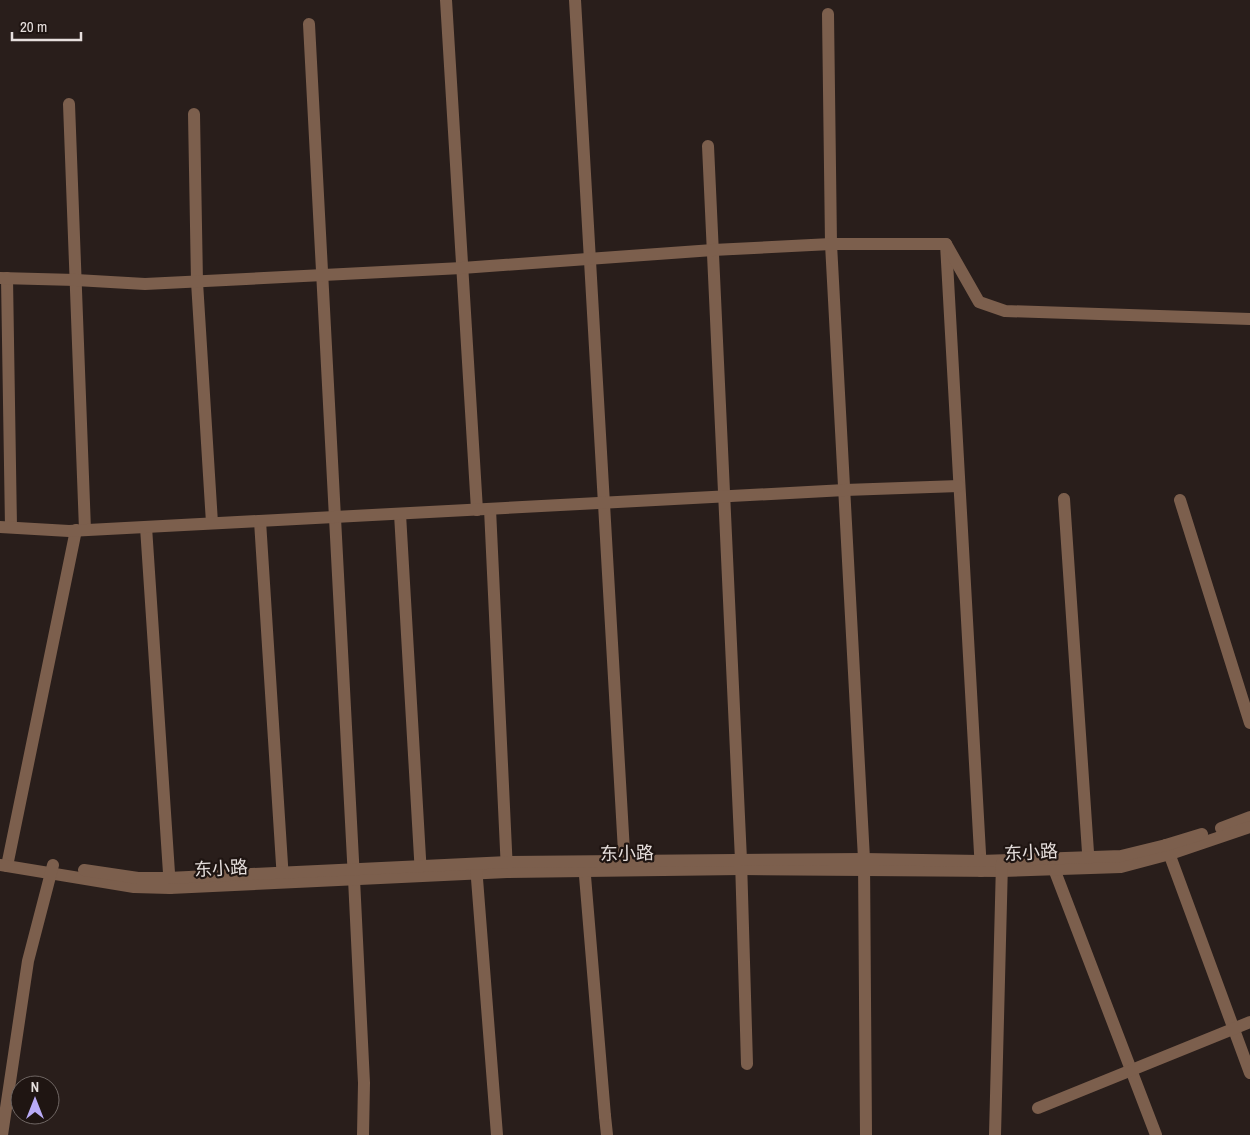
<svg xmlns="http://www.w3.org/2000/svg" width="1250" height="1135" viewBox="0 0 1250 1135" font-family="'Archivo Narrow','Noto Sans SC',sans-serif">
  <rect width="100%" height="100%" fill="#291e1b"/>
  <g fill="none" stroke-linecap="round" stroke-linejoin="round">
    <g stroke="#7c5f4d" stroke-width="12">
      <polyline points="309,24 354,879 364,1083 363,1135"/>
      <polyline points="946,244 981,871"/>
      <polyline points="7,278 11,527"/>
      <polyline points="1064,499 1089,867"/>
      <polyline points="1180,500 1250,723"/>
      <polyline points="490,509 507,871"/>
      <polyline points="400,514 421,875"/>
      <polyline points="146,527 170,888"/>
      <polyline points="1166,845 1250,1073"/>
      <polyline points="1051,861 1156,1135"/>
      <polyline points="7,866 76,530"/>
      <polyline points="605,1116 607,1135"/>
    </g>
    <g stroke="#7c5f4d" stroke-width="12">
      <polyline points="446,0 477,510"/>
      <polyline points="575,0 625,869"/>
      <polyline points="828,14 831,244 864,859 866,1135"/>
      <polyline points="69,104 85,530"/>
      <polyline points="194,114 197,282 212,523"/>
      <polyline points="708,146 741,860 747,1064"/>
      <polyline points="0,278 76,280 145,284 462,268 713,250 831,244 946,244 979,302 1005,311 1250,319"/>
      <polyline points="260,521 283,880"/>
      <polyline points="0,527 69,531 845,490 959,486"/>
      <polyline points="1221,828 1250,817"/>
      <polyline points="584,864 605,1116"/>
      <polyline points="0,865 134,887 170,888 507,872 741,869 1002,871 1121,867 1170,854 1250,827"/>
      <polyline points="476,866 497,1135"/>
      <polyline points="84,870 138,878 168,878 508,862 864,859 980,861 1121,856 1166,845 1202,834"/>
      <polyline points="1038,1108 1250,1022"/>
      <polyline points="2,1135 28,961 53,865"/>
      <polyline points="995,1135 1002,863"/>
    </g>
  </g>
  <g text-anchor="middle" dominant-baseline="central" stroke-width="4.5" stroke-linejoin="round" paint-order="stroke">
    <g font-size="18" fill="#e6dfdd" stroke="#1f1512">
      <text transform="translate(1031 852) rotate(-3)">东小路</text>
      <text transform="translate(627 853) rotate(-1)">东小路</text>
      <text transform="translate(221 868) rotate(-3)">东小路</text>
    </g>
  </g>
  <g transform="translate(35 1100)"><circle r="24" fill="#1f1512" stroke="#6f6663"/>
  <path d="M0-4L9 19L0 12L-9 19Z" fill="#b9abf7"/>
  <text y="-8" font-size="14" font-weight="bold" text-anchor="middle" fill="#e6dfdd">N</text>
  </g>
  <path d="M12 32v8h69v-8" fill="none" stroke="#e6dfdd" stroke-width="2.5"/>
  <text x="20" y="32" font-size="15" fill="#e6dfdd" stroke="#1f1512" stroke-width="4" paint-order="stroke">20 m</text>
</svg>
